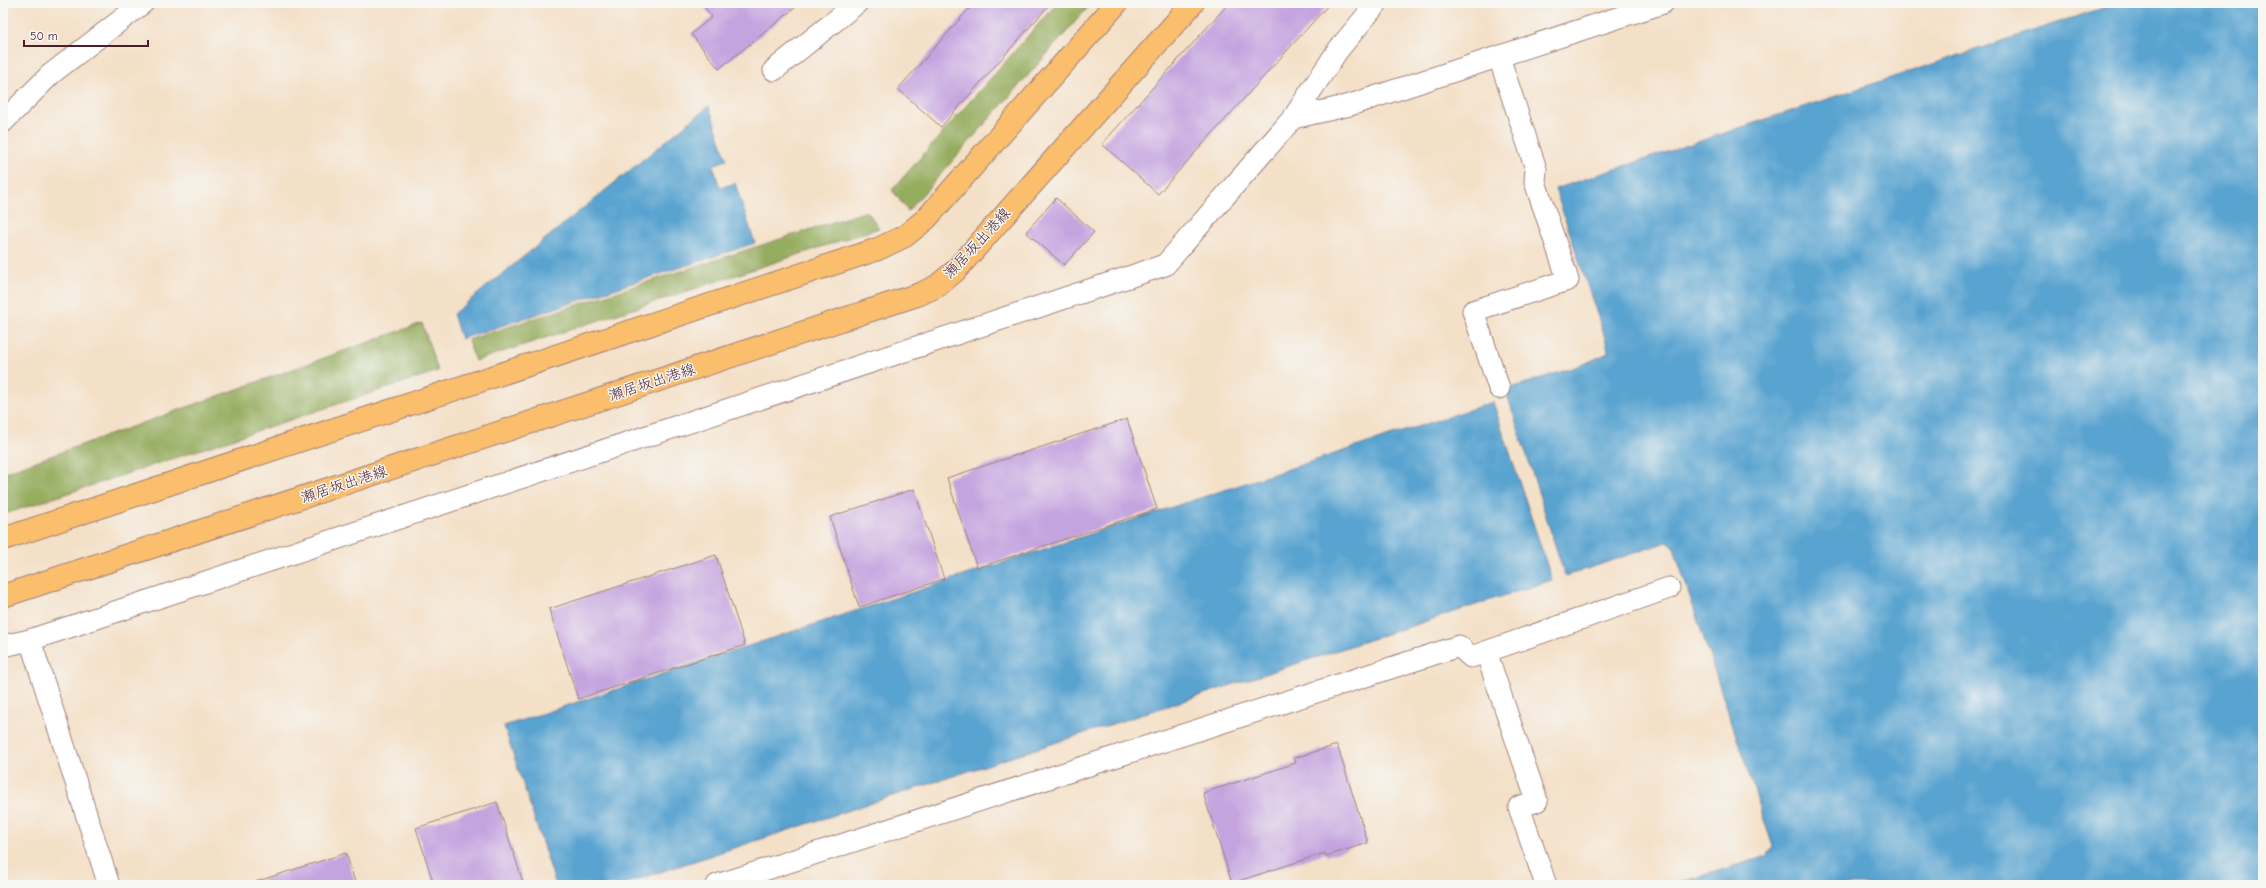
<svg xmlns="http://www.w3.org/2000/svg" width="2266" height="888" viewBox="0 0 2266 888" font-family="'Comic Neue','Klee One',sans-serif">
  <rect width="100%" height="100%" fill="#f6f6f2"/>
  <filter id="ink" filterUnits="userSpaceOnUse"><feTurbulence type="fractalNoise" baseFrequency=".025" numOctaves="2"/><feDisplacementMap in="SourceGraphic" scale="8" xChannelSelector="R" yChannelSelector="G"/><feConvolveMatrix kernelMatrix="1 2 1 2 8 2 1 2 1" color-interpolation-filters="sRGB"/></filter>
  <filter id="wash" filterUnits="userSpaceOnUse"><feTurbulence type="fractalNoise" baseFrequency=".012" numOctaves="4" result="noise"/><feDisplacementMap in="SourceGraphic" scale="16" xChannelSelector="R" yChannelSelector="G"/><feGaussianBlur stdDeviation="0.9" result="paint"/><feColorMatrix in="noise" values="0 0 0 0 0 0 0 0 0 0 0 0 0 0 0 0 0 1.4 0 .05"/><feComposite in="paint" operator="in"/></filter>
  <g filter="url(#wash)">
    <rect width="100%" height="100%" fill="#f4e0c7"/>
    <g fill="#94ac5d" stroke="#6f6644">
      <polygon points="1057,3 1092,3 908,211 892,190"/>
      <polygon points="867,211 879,228 475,361 468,340"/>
      <polygon points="422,323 438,371 5,514 3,473"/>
    </g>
    <g fill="#58a3d0" stroke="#51617e">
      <polygon points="2117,3 2263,3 2263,885 1672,885 1767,856 1773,847 1673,546 1667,542 1569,575 1566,576 1564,573 1507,394 1508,389 1584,364 1608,353 1607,344 1555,189"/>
      <polygon points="709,106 727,160 713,165 720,188 735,183 755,243 461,339 453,314"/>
      <polygon points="1493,402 1552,580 621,885 556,885 504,726"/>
    </g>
    <g id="blocks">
      <g fill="#c4a3df">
        <polygon points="701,3 801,3 719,69 691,34 712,17"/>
        <polygon points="974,3 1051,3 941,127 898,89"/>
        <polygon points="1229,3 1330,3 1158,194 1102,144"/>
        <polygon points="1056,198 1094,232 1064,265 1026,232"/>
        <polygon points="1127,419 1157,509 977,568 947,478"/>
        <polygon points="914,489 944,579 859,607 830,517"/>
        <polygon points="716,555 745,645 578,699 549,609"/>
        <polygon points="1337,745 1368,843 1326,856 1325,853 1232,883 1203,793 1296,763 1294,758"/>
        <polygon points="497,802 524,885 434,885 416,828"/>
        <polygon points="346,853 356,885 255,885 255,882"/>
      </g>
    </g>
  </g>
  <g filter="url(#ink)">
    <use href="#blocks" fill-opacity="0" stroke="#9f8079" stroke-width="1"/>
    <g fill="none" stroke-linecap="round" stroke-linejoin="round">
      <defs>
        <g id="minor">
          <polyline points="774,70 857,3"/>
          <polyline points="1293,118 1350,105 1663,3"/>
          <polyline points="3,122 51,74 143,3"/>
          <polyline points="1499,388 1473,311 1568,280 1535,182 1536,169 1499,57"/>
          <polyline points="30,640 109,885"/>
          <polyline points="3,646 30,640 1165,265 1293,118 1338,50 1377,3"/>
          <polyline points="1486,652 1537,801 1519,807 1546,885"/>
          <polyline points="717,885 1459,646 1471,657 1669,588"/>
        </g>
        <g id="major">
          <polyline points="3,539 878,249 905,236 926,219 1117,3"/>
          <polyline points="3,596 920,294 937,286 955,271 1193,3"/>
        </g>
      </defs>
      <use href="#minor" stroke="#9f8079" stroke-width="23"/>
      <use href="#major" stroke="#9f8079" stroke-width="24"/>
      <use href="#minor" stroke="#fff" stroke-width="21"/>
      <use href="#major" stroke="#fabe6d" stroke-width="22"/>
    </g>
  </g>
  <g text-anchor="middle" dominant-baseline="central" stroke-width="3" stroke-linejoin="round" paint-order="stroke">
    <g font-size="15" fill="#4a1f2b" stroke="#f6f6f2">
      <text transform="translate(977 243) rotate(-47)">瀬居坂出港線</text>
      <text transform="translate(652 382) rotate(-18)">瀬居坂出港線</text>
      <text transform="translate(344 484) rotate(-18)">瀬居坂出港線</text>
    </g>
  </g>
  <rect width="2266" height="888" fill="none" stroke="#f6f6f2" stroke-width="16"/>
  <path d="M24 40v6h124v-6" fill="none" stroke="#4a1f2b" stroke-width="2"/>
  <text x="30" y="40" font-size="12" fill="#4a1f2b" stroke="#f6f6f2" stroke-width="3" paint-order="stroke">50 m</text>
</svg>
